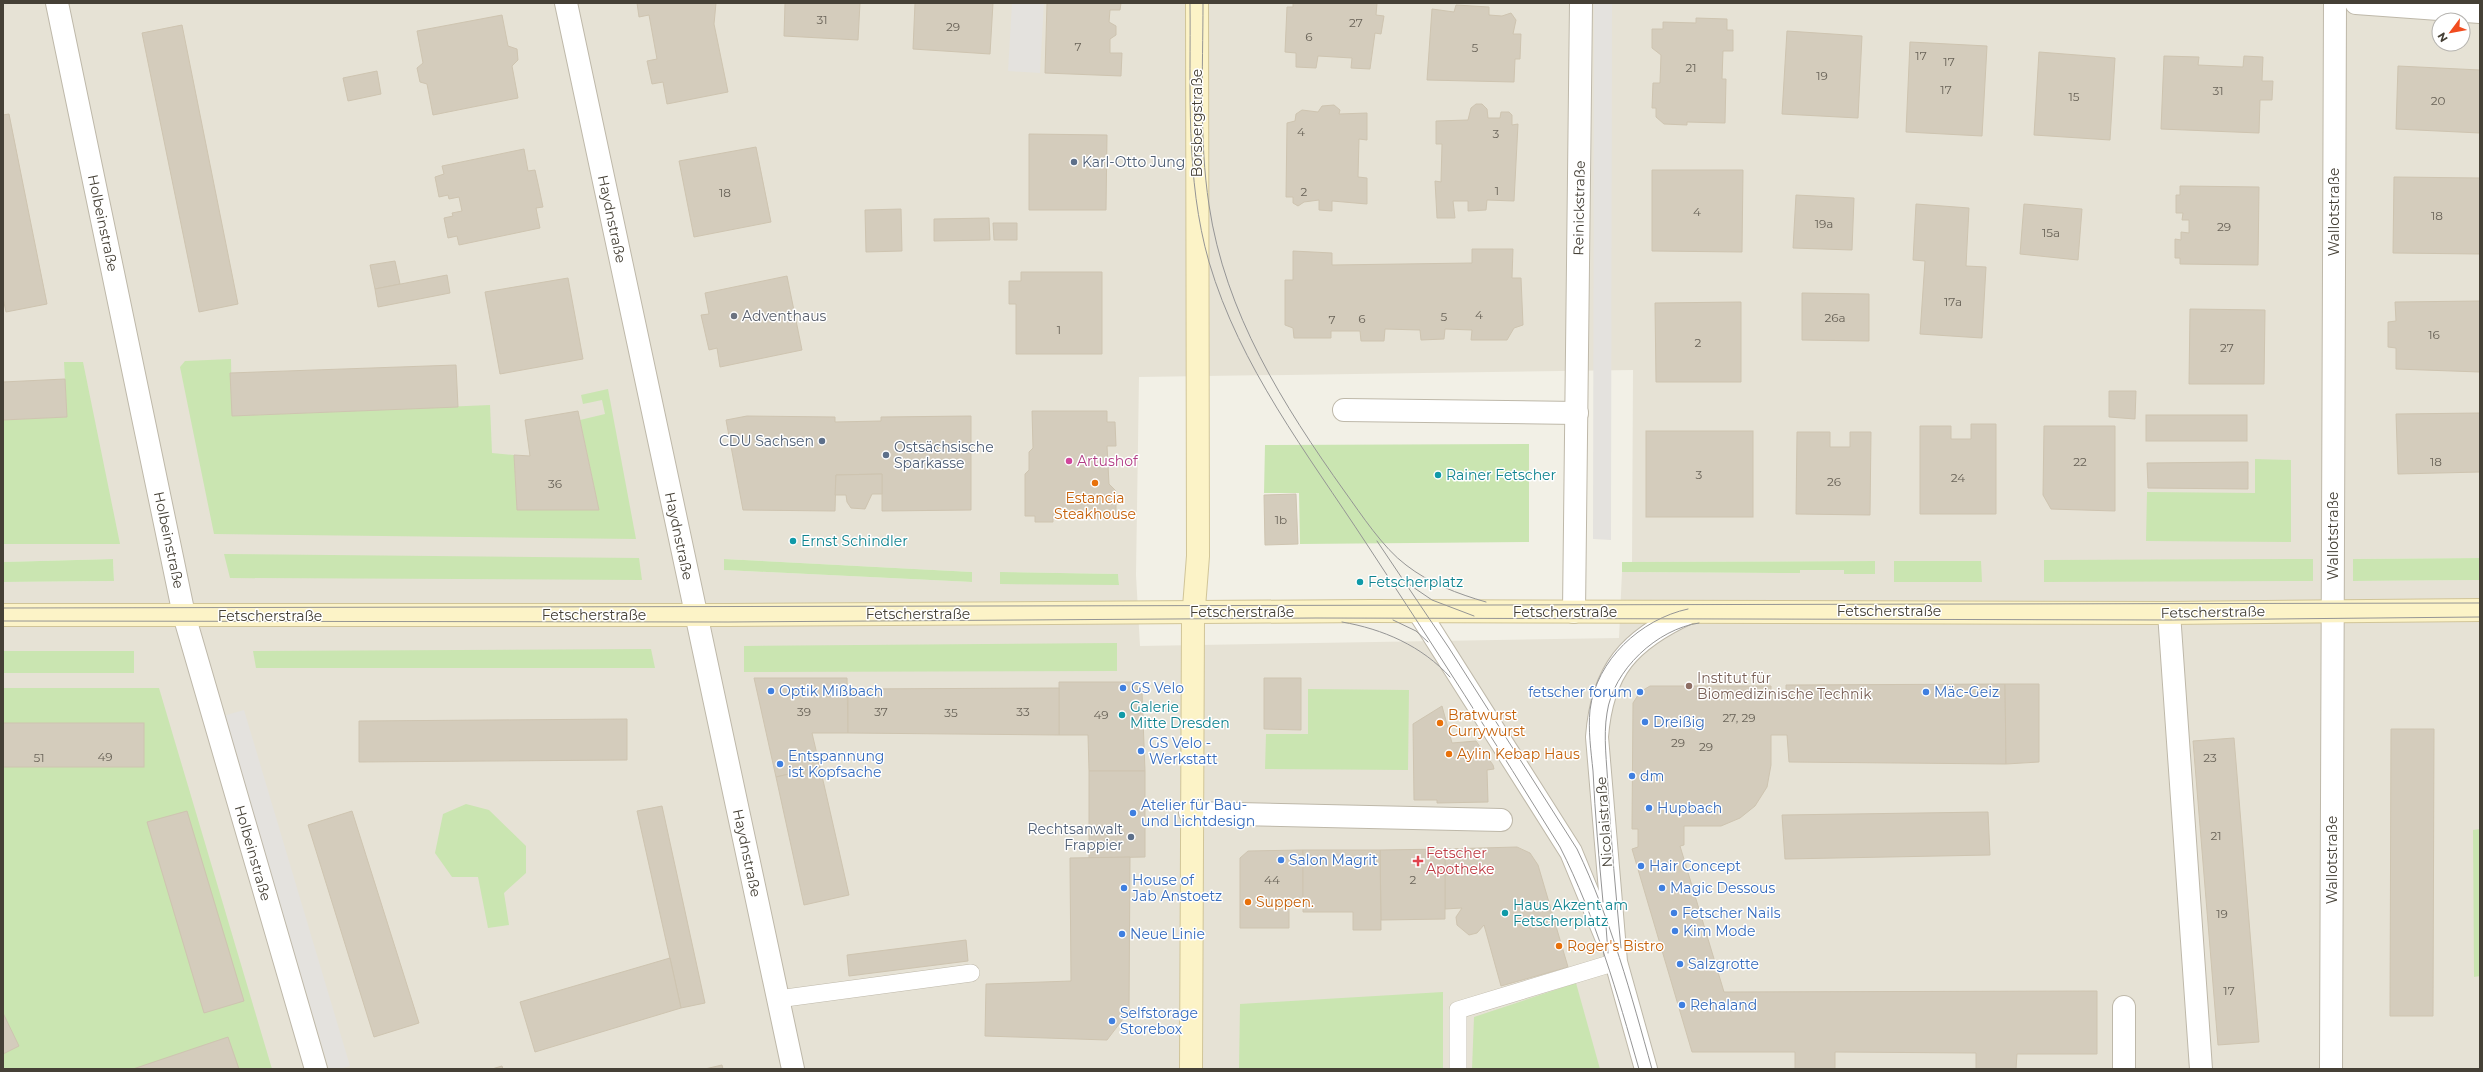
<svg xmlns="http://www.w3.org/2000/svg" width="2483" height="1072" viewBox="0 0 2483 1072" font-family="Montserrat,sans-serif">
  <rect width="100%" height="100%" fill="#f2f0e6"/>
  <path fill="#e6e2d5" fill-rule="evenodd" d="M3,3H2480V558L2353,559V581L2480,580V1069H3V582L114,581L113,559L3,562ZM2439,20H2463V44H2439ZM1633,370L1632,562L1875,561L1844,573V570H1800V573L1622,572L1619,638L1140,646L1136,575L1139,377ZM724,559L972,572V582L725,570ZM1894,561L1982,582H1894ZM1000,572L1118,574L1119,585Z"/>
  <g fill="#cae5b1">
    <polygon points="231,359 232,416 490,405 492,453 514,455 517,510 599,510 580,420 605,414 602,400 583,404 581,395 608,389 636,539 214,534 180,367 185,361"/>
    <polygon points="64,362 83,362 120,544 3,544 3,420 67,417"/>
    <polygon points="1529,444 1529,542 1300,544 1299,493 1264,493 1265,445"/>
    <polygon points="2255,459 2291,460 2291,542 2146,541 2147,492 2255,493"/>
    <polygon points="224,554 639,558 642,580 230,578"/>
    <polygon points="2480,558 2480,580 2353,581 2353,559"/>
    <polygon points="113,559 114,581 3,582 3,562"/>
    <polygon points="724,559 972,572 972,582 724,570"/>
    <polygon points="2313,559 2313,581 2044,582 2044,560"/>
    <polygon points="1875,561 1875,574 1844,574 1844,570 1800,570 1800,573 1622,572 1622,562"/>
    <polygon points="1894,561 1981,561 1982,582 1894,582"/>
    <polygon points="1000,572 1118,574 1119,585 1000,584"/>
    <polygon points="1117,643 1117,671 744,672 744,646"/>
    <polygon points="651,649 655,668 256,668 253,651"/>
    <rect x="3" y="651" width="131" height="22"/>
    <polygon points="3,688 159,688 272,1069 3,1069"/>
    <polygon points="1308,689 1409,690 1408,770 1265,769 1266,734 1308,734"/>
    <polygon points="466,804 489,810 526,846 526,873 504,893 509,925 488,928 478,877 452,877 435,853 443,814"/>
    <polygon points="2480,829 2480,976 2474,977 2473,830"/>
    <polygon points="1576,983 1600,1069 1472,1069 1474,1017"/>
    <polygon points="1443,992 1443,1069 1239,1069 1240,1004"/>
  </g>
  <g fill="#e4e2de">
    <polygon points="1012,3 1044,3 1040,73 1008,71"/>
    <polygon points="1594,3 1612,3 1611,540 1593,539"/>
    <polygon points="244,710 350,1066 339,1069 329,1069 223,716"/>
  </g>
  <g fill="#d4ccbc" stroke="#cec4b0">
    <polygon points="637,3 716,3 714,24 728,92 667,104 663,82 652,84 647,61 657,59 649,15 639,17"/>
    <polygon points="785,3 860,3 858,40 784,36"/>
    <polygon points="915,3 993,3 990,54 913,49"/>
    <polygon points="1047,3 1121,3 1120,10 1110,10 1109,22 1116,26 1116,35 1110,39 1110,53 1122,53 1121,76 1045,73"/>
    <polygon points="1293,3 1377,3 1376,15 1384,16 1381,34 1375,33 1370,69 1351,68 1352,58 1318,56 1316,68 1296,67 1296,53 1285,52 1287,7 1293,7"/>
    <polygon points="1456,5 1489,7 1489,15 1502,16 1511,13 1516,20 1513,34 1521,34 1520,59 1515,59 1514,82 1427,80 1432,9 1454,12"/>
    <polygon points="502,15 508,46 517,49 518,60 512,66 518,98 433,115 427,84 420,82 417,68 423,63 417,31"/>
    <polygon points="1696,18 1727,19 1727,30 1733,30 1733,51 1723,51 1722,79 1726,79 1725,123 1687,122 1687,125 1664,124 1656,117 1656,108 1652,108 1653,83 1660,83 1661,55 1652,48 1652,29 1663,29 1663,22 1696,23"/>
    <polygon points="182,25 238,304 199,312 142,33"/>
    <polygon points="1787,31 1862,36 1858,118 1782,114"/>
    <polygon points="1910,42 1987,46 1982,136 1906,132"/>
    <polygon points="2039,52 2115,58 2110,140 2034,135"/>
    <polygon points="2164,56 2199,57 2198,65 2243,67 2244,56 2263,57 2262,81 2273,81 2272,100 2260,100 2259,133 2161,129"/>
    <polygon points="2398,66 2480,70 2480,133 2396,129"/>
    <polygon points="377,71 381,94 348,101 343,78"/>
    <polygon points="1476,104 1482,104 1487,109 1488,118 1500,118 1501,112 1509,112 1512,115 1512,125 1518,124 1514,201 1487,200 1486,210 1468,211 1468,201 1453,201 1455,218 1437,218 1435,181 1441,182 1442,144 1436,144 1436,121 1468,120 1471,108"/>
    <polygon points="1334,105 1340,110 1339,114 1367,113 1367,140 1359,139 1358,177 1367,178 1367,204 1332,201 1332,211 1319,210 1319,200 1304,202 1298,206 1293,203 1293,197 1286,197 1287,123 1295,121 1296,114 1302,110 1318,112 1322,106"/>
    <polygon points="9,114 47,304 6,312 3,298 3,115"/>
    <polygon points="1029,134 1107,135 1106,210 1029,210"/>
    <polygon points="756,147 771,222 694,237 679,161"/>
    <polygon points="524,149 528,171 535,170 539,188 543,207 536,208 540,228 459,245 457,236 448,238 444,218 453,216 452,213 462,211 459,197 449,199 448,195 439,197 435,177 444,174 442,166"/>
    <polygon points="1652,170 1743,170 1742,252 1652,251"/>
    <polygon points="2394,177 2480,178 2480,254 2393,253"/>
    <polygon points="2180,186 2259,187 2258,265 2180,264 2180,258 2175,258 2175,239 2181,240 2181,232 2189,233 2189,220 2182,220 2183,213 2176,213 2176,195 2180,195"/>
    <polygon points="1796,195 1854,198 1852,250 1793,248"/>
    <polygon points="1916,204 1969,208 1966,266 1986,267 1982,338 1920,334 1925,261 1913,260"/>
    <polygon points="2024,204 2082,209 2078,260 2020,254"/>
    <polygon points="901,209 902,251 866,252 865,210"/>
    <polygon points="989,218 990,240 934,241 934,219"/>
    <polygon points="993,223 1017,223 1017,240 994,240"/>
    <polygon points="1472,249 1513,249 1512,278 1521,278 1523,325 1514,328 1507,340 1471,340 1472,330 1445,329 1444,339 1421,340 1420,330 1385,329 1384,341 1361,341 1360,331 1331,331 1331,338 1294,338 1293,328 1285,325 1285,280 1293,280 1293,251 1332,253 1332,265 1472,263"/>
    <polygon points="395,261 400,284 375,289 370,265"/>
    <polygon points="1021,272 1102,272 1102,354 1016,354 1016,304 1009,304 1009,281 1021,281"/>
    <polygon points="447,275 450,293 378,307 375,289"/>
    <polygon points="787,276 802,350 720,367 717,348 709,350 701,315 709,314 705,293"/>
    <polygon points="568,278 583,359 500,374 485,292"/>
    <polygon points="1802,293 1869,294 1869,341 1802,340"/>
    <polygon points="2480,301 2480,372 2396,369 2396,348 2388,347 2388,322 2396,321 2395,302"/>
    <polygon points="1741,302 1741,382 1656,382 1655,303"/>
    <polygon points="2190,309 2265,310 2264,384 2189,384"/>
    <polygon points="456,365 458,407 232,416 230,373"/>
    <polygon points="65,379 67,417 3,420 3,382"/>
    <polygon points="2109,391 2136,391 2135,419 2109,417"/>
    <polygon points="578,411 599,510 517,510 514,455 530,456 525,420"/>
    <polygon points="1032,411 1107,411 1107,422 1115,422 1116,446 1107,446 1109,484 1116,491 1116,514 1110,519 1096,519 1093,513 1053,514 1053,522 1035,522 1035,516 1025,516 1025,474 1029,470 1029,452 1033,448"/>
    <polygon points="2480,413 2480,472 2398,474 2396,414"/>
    <rect x="2146" y="415" width="101" height="26"/>
    <polygon points="747,416 835,417 835,422 881,421 881,417 971,416 971,510 882,511 882,474 836,475 835,511 743,510 726,420"/>
    <polygon points="1971,424 1996,424 1996,514 1920,514 1920,426 1951,426 1951,439 1971,439"/>
    <polygon points="2044,426 2115,426 2115,511 2051,509 2043,495"/>
    <rect x="1646" y="431" width="107" height="86"/>
    <polygon points="1797,432 1830,432 1830,447 1850,447 1850,432 1871,432 1870,515 1796,514"/>
    <polygon points="2248,462 2248,489 2148,488 2147,463"/>
    <polygon points="882,474 882,494 872,494 865,509 851,508 847,502 846,495 835,495 836,475"/>
    <polygon points="1296,494 1298,544 1265,545 1264,495"/>
    <polygon points="754,678 847,678 848,733 812,733 820,767 776,777"/>
    <polygon points="1264,678 1301,678 1301,730 1264,729"/>
    <polygon points="1059,682 1133,682 1138,687 1142,692 1145,771 1089,771 1088,735 1059,735"/>
    <polygon points="2005,684 2006,764 1789,762 1787,735 1771,735 1771,765 1767,787 1755,806 1740,818 1721,826 1684,826 1684,845 1680,846 1724,992 2097,991 2097,1054 2017,1054 2016,1069 1976,1069 1976,1053 1835,1052 1835,1069 1795,1069 1795,1052 1692,1052 1632,849 1638,847 1638,829 1632,829 1633,703 1640,692 1650,686 1771,686 1771,693 1786,693 1786,685"/>
    <polygon points="2005,684 2039,684 2039,762 2006,764"/>
    <polygon points="1059,688 1059,735 848,733 848,689"/>
    <polygon points="1442,706 1452,743 1476,741 1493,765 1494,769 1487,770 1488,802 1437,803 1437,800 1414,800 1413,724"/>
    <polygon points="627,719 627,760 359,762 359,721"/>
    <rect x="3" y="723" width="141" height="44"/>
    <polygon points="2391,729 2434,729 2433,1016 2390,1016"/>
    <polygon points="2234,738 2259,1042 2218,1045 2193,741"/>
    <polygon points="820,767 849,895 804,905 776,777"/>
    <polygon points="1089,771 1145,771 1145,857 1089,858"/>
    <polygon points="662,806 705,1003 681,1008 637,811"/>
    <polygon points="187,811 244,1001 204,1013 147,822"/>
    <polygon points="352,811 419,1023 374,1037 308,825"/>
    <polygon points="1988,812 1990,855 1785,859 1782,815"/>
    <polygon points="1517,847 1530,853 1538,865 1568,967 1501,986 1484,925 1477,933 1469,935 1457,925 1456,917 1462,908 1445,909 1445,849"/>
    <polygon points="1445,849 1445,919 1381,920 1380,850"/>
    <polygon points="1303,850 1303,901 1289,902 1289,928 1240,928 1240,858 1248,851"/>
    <polygon points="1303,850 1380,850 1381,930 1353,930 1353,912 1303,912"/>
    <polygon points="1130,857 1129,1011 1107,1040 985,1036 986,984 1071,981 1070,858"/>
    <polygon points="966,940 968,961 849,976 847,955"/>
    <polygon points="670,958 681,1008 535,1052 520,1002"/>
    <polygon points="3,1013 19,1046 3,1054"/>
    <polygon points="228,1037 239,1069 133,1069"/>
    <polygon points="722,1065 723,1069 705,1069"/>
    <polygon points="502,1066 503,1069 492,1069"/>
  </g>
  <g fill="none" stroke-linecap="round" stroke-linejoin="round">
    <defs>
      <g id="lane">
        <polyline points="778,999 971,973"/>
        <polyline points="1458,1069 1458,1010 1616,962"/>
      </g>
      <g id="street">
        <polyline points="57,3 184,615 316,1069"/>
        <polyline points="566,3 793,1069"/>
        <polyline points="2356,3 2480,12"/>
        <polyline points="1344,410 1577,413"/>
        <polyline points="1419,612 1571,852 1606,937"/>
        <polyline points="1574,612 1581,3"/>
        <polyline points="2169,613 2201,1069"/>
        <polyline points="1190,813 1501,820"/>
        <path d="M1646,1069L1616,962L1597,737C1602,670 1629,640 1690,612"/>
        <polyline points="2124,1069 2124,1007"/>
        <polyline points="2331,1069 2335,3"/>
      </g>
      <g id="secondary">
        <polyline points="3,615 727,615 1372,611 2169,613 2480,610"/>
        <polyline points="1191,1069 1193,620 1198,556 1197,3"/>
      </g>
    </defs>
    <use href="#lane" stroke="#beb8a9" stroke-width="18"/>
    <use href="#street" stroke="#beb8a9" stroke-width="24"/>
    <use href="#secondary" stroke="#d1c598" stroke-width="24"/>
    <use href="#lane" stroke="#fff" stroke-width="17"/>
    <use href="#street" stroke="#fff" stroke-width="22"/>
    <use href="#secondary" stroke="#fcf3c7" stroke-width="22"/>
    <g stroke="#959595" stroke-width="1">
      <path d="M1190,3C1191,90 1185,178 1209,262C1240,367 1307,453 1366,543C1432,643 1497,745 1560,847C1596,918 1617,993 1639,1069"/>
      <path d="M1203,3C1203,70 1199,139 1209,205C1225,313 1283,405 1345,492C1361,514 1383,548 1406,565C1429,583 1458,594 1486,602"/>
      <path d="M1377,541L1449,648L1577,849C1611,920 1631,994 1652,1069"/>
      <polyline points="1410,585 1432,600 1474,616"/>
      <polyline points="3,608 2480,603"/>
      <polyline points="1393,620 1416,631 1428,642"/>
      <polyline points="3,621 728,622 1316,618 2170,620 2480,617"/>
      <path d="M1342,622C1383,629 1422,646 1450,677"/>
      <path d="M1603,902C1599,858 1595,814 1593,771C1591,751 1588,730 1590,710C1596,660 1641,619 1688,609"/>
      <polyline points="1606,926 1608,953"/>
      <path d="M1621,948C1616,895 1611,842 1608,788C1607,763 1603,737 1607,713C1613,670 1657,629 1699,623"/>
    </g>
  </g>
  <g fill="#5c6f8a" stroke="#fff" stroke-width="1.5">
    <circle cx="1074" cy="162" r="4"/>
    <circle cx="822" cy="441" r="4"/>
    <circle cx="886" cy="455" r="4"/>
    <circle cx="1131" cy="837" r="4"/>
  </g>
  <circle fill="#6b7280" stroke="#fff" stroke-width="1.5" cx="734" cy="316" r="4"/>
  <circle fill="#d1479c" stroke="#fff" stroke-width="1.5" cx="1069" cy="461" r="4"/>
  <g fill="#0f9aa8" stroke="#fff" stroke-width="1.5">
    <circle cx="1438" cy="475" r="4"/>
    <circle cx="793" cy="541" r="4"/>
    <circle cx="1360" cy="582" r="4"/>
    <circle cx="1122" cy="715" r="4"/>
    <circle cx="1505" cy="913" r="4"/>
  </g>
  <g fill="#e8710a" stroke="#fff" stroke-width="1.5">
    <circle cx="1095" cy="483" r="4"/>
    <circle cx="1440" cy="723" r="4"/>
    <circle cx="1449" cy="754" r="4"/>
    <circle cx="1248" cy="902" r="4"/>
    <circle cx="1559" cy="946" r="4"/>
  </g>
  <circle fill="#8d6e63" stroke="#fff" stroke-width="1.5" cx="1689" cy="686" r="4"/>
  <g fill="#3f7fe0" stroke="#fff" stroke-width="1.5">
    <circle cx="1123" cy="688" r="4"/>
    <circle cx="771" cy="691" r="4"/>
    <circle cx="1640" cy="692" r="4"/>
    <circle cx="1926" cy="692" r="4"/>
    <circle cx="1645" cy="722" r="4"/>
    <circle cx="1141" cy="751" r="4"/>
    <circle cx="780" cy="764" r="4"/>
    <circle cx="1632" cy="776" r="4"/>
    <circle cx="1649" cy="808" r="4"/>
    <circle cx="1133" cy="813" r="4"/>
    <circle cx="1281" cy="860" r="4"/>
    <circle cx="1641" cy="866" r="4"/>
    <circle cx="1124" cy="888" r="4"/>
    <circle cx="1662" cy="888" r="4"/>
    <circle cx="1674" cy="913" r="4"/>
    <circle cx="1675" cy="931" r="4"/>
    <circle cx="1122" cy="934" r="4"/>
    <circle cx="1680" cy="964" r="4"/>
    <circle cx="1682" cy="1005" r="4"/>
    <circle cx="1112" cy="1021" r="4"/>
  </g>
  <path fill="#e0444e" stroke="#fff" stroke-width="1.5" d="M1416 855h4v4h4v4h-4v4h-4v-4h-4v-4h4z"/>
  <g text-anchor="middle" dominant-baseline="central" stroke-width="3" stroke-linejoin="round" paint-order="stroke">
    <g font-size="12" fill="#696358">
      <text x="822" y="19">31</text>
      <text x="1356" y="22">27</text>
      <text x="953" y="26">29</text>
      <text x="1309" y="36">6</text>
      <text x="1078" y="46">7</text>
      <text x="1475" y="47">5</text>
      <text x="1921" y="55">17</text>
      <text x="1949" y="61">17</text>
      <text x="1691" y="67">21</text>
      <text x="1822" y="75">19</text>
      <text x="1946" y="89">17</text>
      <text x="2218" y="90">31</text>
      <text x="2074" y="96">15</text>
      <text x="2438" y="100">20</text>
      <text x="1301" y="131">4</text>
      <text x="1496" y="133">3</text>
      <text x="1497" y="190">1</text>
      <text x="1304" y="191">2</text>
      <text x="725" y="192">18</text>
      <text x="1697" y="211">4</text>
      <text x="2437" y="215">18</text>
      <text x="1824" y="223">19a</text>
      <text x="2224" y="226">29</text>
      <text x="2051" y="232">15a</text>
      <text x="1953" y="301">17a</text>
      <text x="1479" y="314">4</text>
      <text x="1444" y="316">5</text>
      <text x="1835" y="317">26a</text>
      <text x="1362" y="318">6</text>
      <text x="1332" y="319">7</text>
      <text x="1059" y="329">1</text>
      <text x="2434" y="334">16</text>
      <text x="1698" y="342">2</text>
      <text x="2227" y="347">27</text>
      <text x="2080" y="461">22</text>
      <text x="2436" y="461">18</text>
      <text x="1699" y="474">3</text>
      <text x="1958" y="477">24</text>
      <text x="1834" y="481">26</text>
      <text x="555" y="483">36</text>
      <text x="1281" y="519">1b</text>
      <text x="804" y="711">39</text>
      <text x="881" y="711">37</text>
      <text x="1023" y="711">33</text>
      <text x="951" y="712">35</text>
      <text x="1101" y="714">49</text>
      <text x="1739" y="717">27, 29</text>
      <text x="1678" y="742">29</text>
      <text x="1706" y="746">29</text>
      <text x="105" y="756">49</text>
      <text x="39" y="757">51</text>
      <text x="2210" y="757">23</text>
      <text x="2216" y="835">21</text>
      <text x="1272" y="879">44</text>
      <text x="1413" y="879">2</text>
      <text x="2222" y="913">19</text>
      <text x="2229" y="990">17</text>
    </g>
    <g font-size="14" fill="#454036" stroke="#fff">
      <text transform="translate(1197 123) rotate(-90)">Borsbergstraße</text>
      <text transform="translate(1579 208) rotate(-89)">Reinickstraße</text>
      <text transform="translate(2334 212) rotate(-90)">Wallotstraße</text>
      <text transform="translate(612 219) rotate(78)">Haydnstraße</text>
      <text transform="translate(103 223) rotate(78)">Holbeinstraße</text>
      <text transform="translate(679 536) rotate(78)">Haydnstraße</text>
      <text transform="translate(2333 536) rotate(-90)">Wallotstraße</text>
      <text transform="translate(169 540) rotate(78)">Holbeinstraße</text>
      <text x="1889" y="611">Fetscherstraße</text>
      <text x="1242" y="612">Fetscherstraße</text>
      <text x="1565" y="612">Fetscherstraße</text>
      <text transform="translate(2213 612) rotate(-1)">Fetscherstraße</text>
      <text x="918" y="614">Fetscherstraße</text>
      <text x="594" y="615">Fetscherstraße</text>
      <text x="270" y="616">Fetscherstraße</text>
      <text transform="translate(1604 822) rotate(-94)">Nicolaistraße</text>
      <text transform="translate(253 853) rotate(74)">Holbeinstraße</text>
      <text transform="translate(747 853) rotate(78)">Haydnstraße</text>
      <text transform="translate(2332 860) rotate(-90)">Wallotstraße</text>
    </g>
    <g font-size="14" fill="#4e5e75" stroke="#fff" text-anchor="start">
      <text x="1082" y="162">Karl-Otto Jung</text>
      <text x="814" y="441" text-anchor="end">CDU Sachsen</text>
      <text x="894" y="447">Ostsächsische<tspan x="894" dy="16">Sparkasse</tspan></text>
      <text x="1123" y="829" text-anchor="end">Rechtsanwalt<tspan x="1123" dy="16">Frappier</tspan></text>
    </g>
    <g font-size="14" fill="#5b616d" stroke="#fff" text-anchor="start">
      <text x="742" y="316">Adventhaus</text>
    </g>
    <g font-size="14" fill="#b23c85" stroke="#fff" text-anchor="start">
      <text x="1077" y="461">Artushof</text>
    </g>
    <g font-size="14" fill="#0d838f" stroke="#fff" text-anchor="start">
      <text x="1446" y="475">Rainer Fetscher</text>
      <text x="801" y="541">Ernst Schindler</text>
      <text x="1368" y="582">Fetscherplatz</text>
      <text x="1130" y="707">Galerie<tspan x="1130" dy="16">Mitte Dresden</tspan></text>
      <text x="1513" y="905">Haus Akzent am<tspan x="1513" dy="16">Fetscherplatz</tspan></text>
    </g>
    <g font-size="14" fill="#c56008" stroke="#fff" text-anchor="start">
      <text x="1095" y="498" text-anchor="middle">Estancia<tspan x="1095" dy="16">Steakhouse</tspan></text>
      <text x="1448" y="715">Bratwurst<tspan x="1448" dy="16">Currywurst</tspan></text>
      <text x="1457" y="754">Aylin Kebap Haus</text>
      <text x="1256" y="902">Suppen.</text>
      <text x="1567" y="946">Roger's Bistro</text>
    </g>
    <g font-size="14" fill="#785e54" stroke="#fff" text-anchor="start">
      <text x="1697" y="678">Institut für<tspan x="1697" dy="16">Biomedizinische Technik</tspan></text>
    </g>
    <g font-size="14" fill="#366cbe" stroke="#fff" text-anchor="start">
      <text x="1131" y="688">GS Velo</text>
      <text x="779" y="691">Optik Mißbach</text>
      <text x="1632" y="692" text-anchor="end">fetscher forum</text>
      <text x="1934" y="692">Mäc-Geiz</text>
      <text x="1653" y="722">Dreißig</text>
      <text x="1149" y="743">GS Velo -<tspan x="1149" dy="16">Werkstatt</tspan></text>
      <text x="788" y="756">Entspannung<tspan x="788" dy="16">ist Kopfsache</tspan></text>
      <text x="1640" y="776">dm</text>
      <text x="1141" y="805">Atelier für Bau-<tspan x="1141" dy="16">und Lichtdesign</tspan></text>
      <text x="1657" y="808">Hupbach</text>
      <text x="1289" y="860">Salon Magrit</text>
      <text x="1649" y="866">Hair Concept</text>
      <text x="1132" y="880">House of<tspan x="1132" dy="16">Jab Anstoetz</tspan></text>
      <text x="1670" y="888">Magic Dessous</text>
      <text x="1682" y="913">Fetscher Nails</text>
      <text x="1683" y="931">Kim Mode</text>
      <text x="1130" y="934">Neue Linie</text>
      <text x="1688" y="964">Salzgrotte</text>
      <text x="1690" y="1005">Rehaland</text>
      <text x="1120" y="1013">Selfstorage<tspan x="1120" dy="16">Storebox</tspan></text>
    </g>
    <g font-size="14" fill="#be3a42" stroke="#fff" text-anchor="start">
      <text x="1426" y="853">Fetscher<tspan x="1426" dy="16">Apotheke</tspan></text>
    </g>
  </g>
  <rect width="2483" height="1072" fill="none" stroke="#454036" stroke-width="8"/>
  <g transform="translate(2451 32) rotate(238)"><circle r="19" fill="#ffffff" stroke="#b5b3af"/>
  <path d="M0-3L7 15L0 10L-7 15Z" fill="#f14c1f"/>
  <text y="-6" font-size="11" font-weight="bold" text-anchor="middle" fill="#454036">N</text>
  </g>
</svg>
